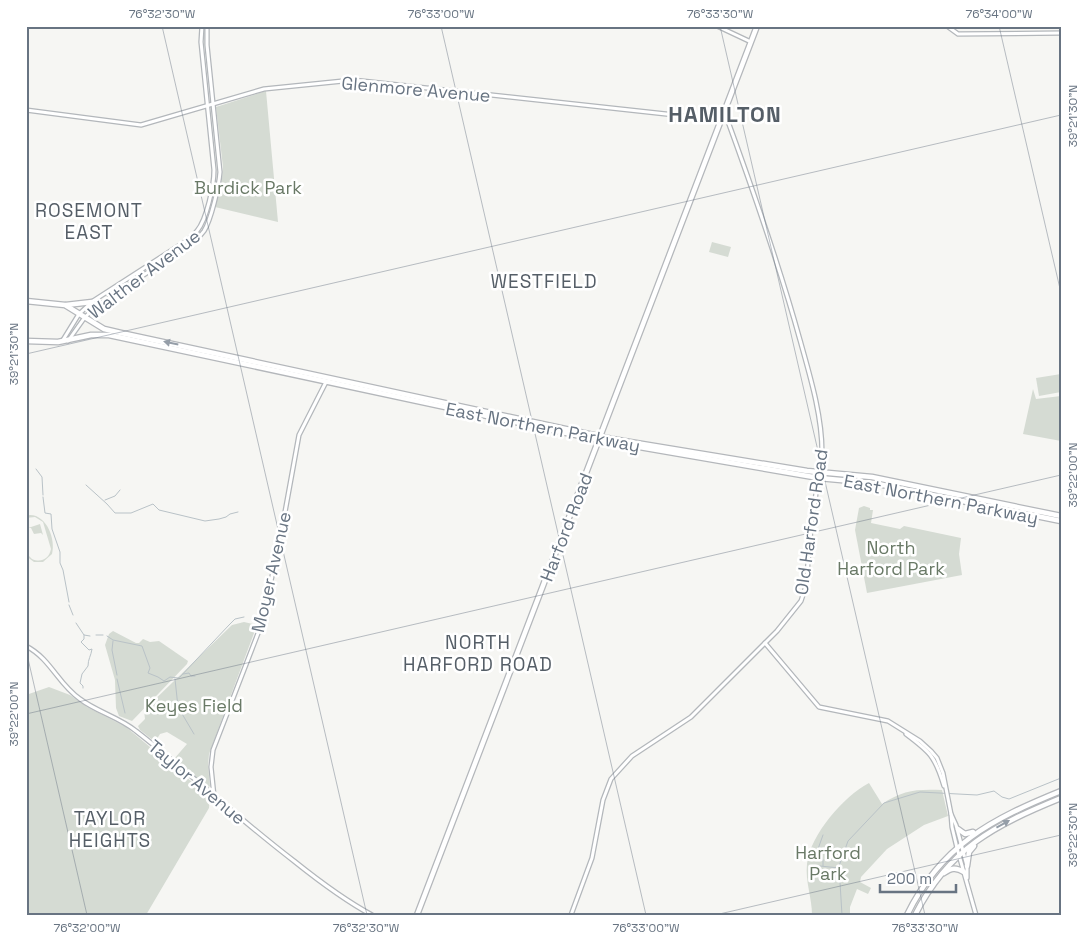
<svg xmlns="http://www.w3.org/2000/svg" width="1087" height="941" viewBox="0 0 1087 941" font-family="'Space Grotesk',sans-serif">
  <rect width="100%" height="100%" fill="#f6f6f3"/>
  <g fill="#d5dbd3">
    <polygon points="266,91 278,222 215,207 222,179 223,167 216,107"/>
    <polygon points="712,242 731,247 728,257 709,252"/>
    <polygon points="1061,374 1061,392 1039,396 1036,378"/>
    <polygon points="1033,389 1036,399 1061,396 1061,441 1023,434"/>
    <polygon points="864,506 870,508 870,510 873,510 871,523 900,529 904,526 961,538 959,554 962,575 867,593 855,530 859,508"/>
    <path d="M30,515C47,515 56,540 52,554L43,562H34L26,556V553L32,559C41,563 49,559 51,549L43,522L35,517L26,518V516Z"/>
    <polygon points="40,524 43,535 41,533 34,534 31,528 28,528"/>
    <polygon points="244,622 257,625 209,754 208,765 210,786 208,788 174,759 187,744 167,732 160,734 155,742 154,741 140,730 138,726 145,719 144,710 232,625"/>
    <polygon points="113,631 136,643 139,643 143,639 150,642 159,641 188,661 187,664 132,721 119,716 116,708 115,680 105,645 109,634"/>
    <polygon points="49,687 70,695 87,707 126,727 210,797 209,808 146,915 26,915 26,695"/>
    <path d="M869,783L882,804C903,790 916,789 942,790L948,816L924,825L887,849L861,877L860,882L871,888L868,894L857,889L850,907V915H812C812,898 805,881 807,864C810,835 844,796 869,783Z"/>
  </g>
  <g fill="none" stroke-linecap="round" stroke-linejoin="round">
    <g stroke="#b9c2c7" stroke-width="1">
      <polyline points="36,469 42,477 43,495"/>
      <polyline points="86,485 107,504 115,513 131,513 153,504 159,510 205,521 219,519 226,517 230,514 238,512"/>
      <polyline points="43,497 45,513 51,514 52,529 60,552 60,563 63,570 69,602"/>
      <polyline points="105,500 115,496 120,490"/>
      <polyline points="69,605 73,615"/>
      <polyline points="76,623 84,635 90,636"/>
      <polyline points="96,635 103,635"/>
      <polyline points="107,636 113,640 142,646 150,668 148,673 158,677 164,681 170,677 178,678 180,677 229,625 235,619 244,617"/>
      <polyline points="113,641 112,650 117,675"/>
      <polyline points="183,674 189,673 191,676 195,676"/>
      <polyline points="117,679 125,713"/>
      <polyline points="175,679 178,707 194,734"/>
      <path d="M83,688V686L80,683L82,674L88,666C88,659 91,656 92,649L89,650L81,642L84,639V635"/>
      <polyline points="820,866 839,868"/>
      <polyline points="823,866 823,860 818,849 823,835"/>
      <polyline points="842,915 839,866 848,841 884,803 920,792 977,795 994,791 1002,797 1009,799 1061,778"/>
    </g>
    <defs>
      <g id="secondary">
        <polyline points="717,26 751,42"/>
        <polyline points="947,26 958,34 1061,33"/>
        <polyline points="26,110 141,125 264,89 353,80 721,120"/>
        <path d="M63,340L79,314L93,301L186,241C190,238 194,235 197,231C207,219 214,185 214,170L201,42L202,26"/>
        <path d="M68,341L85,317L95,308L185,247C192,243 199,238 204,231C211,220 219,186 220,172L207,45V26"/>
        <polyline points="765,643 819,707 888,721 920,741 931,751 937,758 943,773 951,814 956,825 967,866 967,878"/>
        <path d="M26,646C51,659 58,684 80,699C97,712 119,717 136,731C190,773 240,820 294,861C319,881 344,900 372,915"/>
        <path d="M906,734C930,752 935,756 944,786"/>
        <polyline points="214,796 211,767 213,750 262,623 281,534 299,435 326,382"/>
        <polyline points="951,814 952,827 957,848 976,915"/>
        <path d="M571,915L592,858L603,800L611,779L632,756L691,717L777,631L801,601L806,586L811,528L822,452C822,415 810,376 800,340C779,264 753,190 726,116L723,114"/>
      </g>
      <g id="primary">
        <polyline points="26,301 65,305 104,329 121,333 612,439 807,471 872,477 1061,516"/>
        <polyline points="66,305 92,302"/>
        <polyline points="26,341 58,342 91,335 109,335 599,440 819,478 873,483 1061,521"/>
        <polyline points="958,829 965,834 973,832"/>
        <polyline points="967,866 969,852 974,846"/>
        <path d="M944,873C951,868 956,867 964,872"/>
        <polyline points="417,915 757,26"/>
        <path d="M907,915C941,845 992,819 1061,791"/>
        <path d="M915,915C949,848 995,825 1061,798"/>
      </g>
    </defs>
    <use href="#secondary" stroke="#b3b7bb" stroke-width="5.5"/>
    <use href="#primary" stroke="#b4b7bb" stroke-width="7"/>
    <use href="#secondary" stroke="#fff" stroke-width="3"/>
    <use href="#primary" stroke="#fff" stroke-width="4.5"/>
  </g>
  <defs><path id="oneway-solid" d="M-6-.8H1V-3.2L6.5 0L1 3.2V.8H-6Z" transform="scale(1.25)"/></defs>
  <g fill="#959ea8">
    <use href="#oneway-solid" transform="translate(171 343) rotate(-168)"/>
    <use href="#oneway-solid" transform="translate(1003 824) rotate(-29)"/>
  </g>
  <path fill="none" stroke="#687482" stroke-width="1" stroke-opacity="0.45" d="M162,26L367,915M441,26L646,915M720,26L925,915M999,26L1061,293M26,354L1061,115M26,650L87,915M26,714L1061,475M715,915L1061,835"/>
  <g text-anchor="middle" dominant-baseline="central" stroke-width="5" stroke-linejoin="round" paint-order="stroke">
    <g font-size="18" fill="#687482" stroke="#fff">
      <text transform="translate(416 89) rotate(5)">Glenmore Avenue</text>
      <text transform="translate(144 274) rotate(-37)">Walther Avenue</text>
      <text transform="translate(543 427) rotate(11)">East Northern Parkway</text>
      <text transform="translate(941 499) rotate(11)">East Northern Parkway</text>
      <text transform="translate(811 522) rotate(-82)">Old Harford Road</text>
      <text transform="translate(566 527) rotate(-69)">Harford Road</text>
      <text transform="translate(271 572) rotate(-77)">Moyer Avenue</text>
      <text transform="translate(197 782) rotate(40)">Taylor Avenue</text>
    </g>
    <g font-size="18" fill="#697966" stroke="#fff">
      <text x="248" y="187">Burdick Park</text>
      <text x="891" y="547">North<tspan x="891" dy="21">Harford Park</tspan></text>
      <text x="194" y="705">Keyes Field</text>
      <text x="828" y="852">Harford<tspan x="828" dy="21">Park</tspan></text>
    </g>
    <g font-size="19" letter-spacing="1" fill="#555e67" stroke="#fff">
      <text x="89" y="210">ROSEMONT<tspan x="89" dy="22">EAST</tspan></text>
      <text x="544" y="281">WESTFIELD</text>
      <text x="478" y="642">NORTH<tspan x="478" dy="22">HARFORD ROAD</tspan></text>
      <text x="110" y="818">TAYLOR<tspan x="110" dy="22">HEIGHTS</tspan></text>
    </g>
    <g font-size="22" font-weight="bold" letter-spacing="1" fill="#555e67" stroke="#fff">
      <text x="725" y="114">HAMILTON</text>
    </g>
  </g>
  <rect width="1087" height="941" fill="none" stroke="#ffffff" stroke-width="55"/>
  <path d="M880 884v8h76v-8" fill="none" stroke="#687482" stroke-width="2.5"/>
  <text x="887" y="884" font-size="15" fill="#687482" stroke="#ffffff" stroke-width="4" paint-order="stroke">200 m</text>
  <rect x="28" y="28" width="1032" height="886" fill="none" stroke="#687482" stroke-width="2"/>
  <g font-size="12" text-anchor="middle" fill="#687482">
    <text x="162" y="18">76°32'30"W</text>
    <text x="441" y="18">76°33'00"W</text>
    <text x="720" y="18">76°33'30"W</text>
    <text x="999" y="18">76°34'00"W</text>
    <text transform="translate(1073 116) rotate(-90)" y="4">39°21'30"N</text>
    <text transform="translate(14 354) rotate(-90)" y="4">39°21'30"N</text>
    <text transform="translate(1073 475) rotate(-90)" y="4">39°22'00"N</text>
    <text transform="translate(14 714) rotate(-90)" y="4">39°22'00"N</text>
    <text transform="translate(1073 835) rotate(-90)" y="4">39°22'30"N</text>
    <text x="87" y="932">76°32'00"W</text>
    <text x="366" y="932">76°32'30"W</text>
    <text x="646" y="932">76°33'00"W</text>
    <text x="925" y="932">76°33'30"W</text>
  </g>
</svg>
